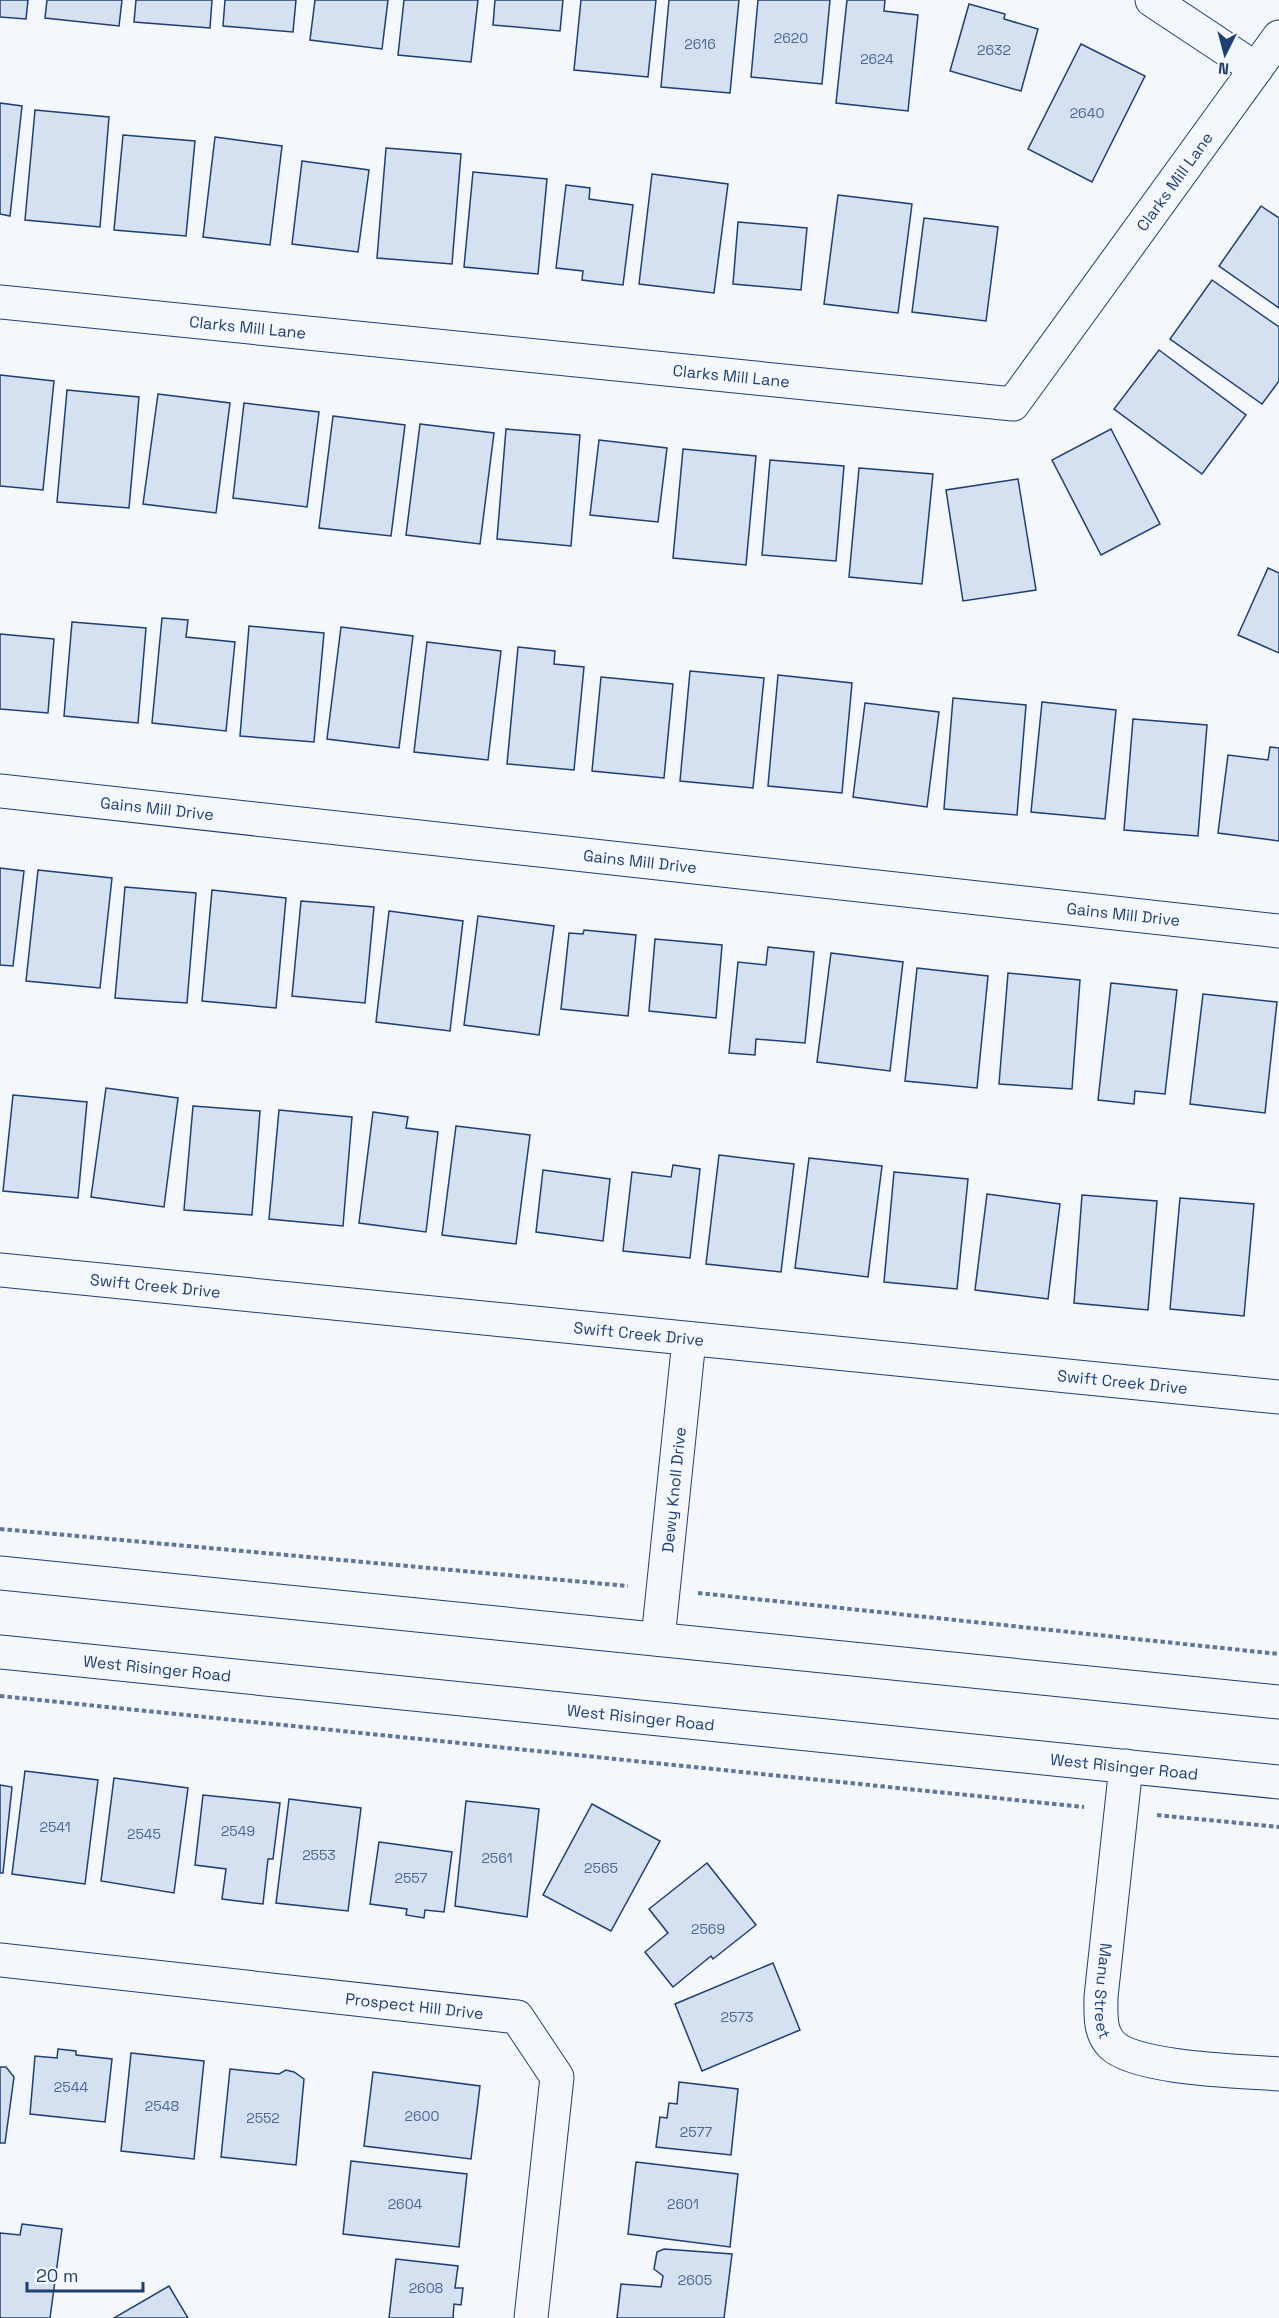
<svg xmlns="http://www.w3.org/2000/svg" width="1279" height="2318" viewBox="0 0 1279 2318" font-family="'Space Grotesk',sans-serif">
  <rect width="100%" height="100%" fill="#f4f7fb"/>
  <g fill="#d5e0f0" stroke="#1d3f73" stroke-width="1.5">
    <polygon points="0,0 28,0 26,19 0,17"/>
    <polygon points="47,0 122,0 119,26 45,18"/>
    <polygon points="136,0 212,0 210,28 134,22"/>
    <polygon points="225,0 296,0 293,32 223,26"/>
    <polygon points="315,0 388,0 382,49 310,40"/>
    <polygon points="404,0 478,0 471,62 398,55"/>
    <polygon points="495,0 563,0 560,31 493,25"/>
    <polygon points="581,0 656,0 648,77 574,70"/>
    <polygon points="669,0 739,0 730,93 661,87"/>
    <polygon points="758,0 830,0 822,84 751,77"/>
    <polygon points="847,0 885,0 884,11 918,15 908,111 836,103"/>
    <polygon points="969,4 1005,14 1004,19 1038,29 1021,91 950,71"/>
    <polygon points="1081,44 1145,76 1092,182 1028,149"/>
    <polygon points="0,103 22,106 10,216 0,214"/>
    <polygon points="35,110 109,117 100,227 25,220"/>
    <polygon points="123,135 195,141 186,236 114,230"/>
    <polygon points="215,137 282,146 270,245 203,237"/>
    <polygon points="386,148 461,154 452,264 377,258"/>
    <polygon points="302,161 369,170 358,252 292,244"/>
    <polygon points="473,172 547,179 538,274 464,267"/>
    <polygon points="652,174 728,184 714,293 639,284"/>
    <polygon points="566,185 590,188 589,199 633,205 623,285 582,280 583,271 556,268"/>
    <polygon points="838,195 912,204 898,313 824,304"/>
    <polygon points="1261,206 1279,218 1279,308 1219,266"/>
    <polygon points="924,218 998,227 986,321 912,312"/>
    <polygon points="738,222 807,228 801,290 733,284"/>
    <polygon points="1212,280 1279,327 1279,381 1262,404 1170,339"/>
    <polygon points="1159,350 1246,415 1202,474 1114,409"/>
    <polygon points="0,375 54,381 43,490 0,486"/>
    <polygon points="67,390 139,397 129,508 57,502"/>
    <polygon points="158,394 230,403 216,513 143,504"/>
    <polygon points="244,403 319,412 307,507 233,498"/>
    <polygon points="333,416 405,425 391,536 319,528"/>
    <polygon points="420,424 494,433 480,544 406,535"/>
    <polygon points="506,429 580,435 571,546 497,539"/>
    <polygon points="1111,429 1160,524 1101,555 1052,460"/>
    <polygon points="599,440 667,448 658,522 590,515"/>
    <polygon points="683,449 756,456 746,565 673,558"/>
    <polygon points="770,460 844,466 836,561 762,555"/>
    <polygon points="859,468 933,474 922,584 849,577"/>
    <polygon points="1018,479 1036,590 963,601 946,490"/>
    <polygon points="1268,568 1279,573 1279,653 1238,635"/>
    <polygon points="162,618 188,620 186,637 235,642 226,731 152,723"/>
    <polygon points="72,622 146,628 138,723 64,716"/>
    <polygon points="249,626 324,633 314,742 240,736"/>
    <polygon points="341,627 413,636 399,748 327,739"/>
    <polygon points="0,634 54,639 48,713 0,709"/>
    <polygon points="427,642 501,651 488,760 414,752"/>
    <polygon points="518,647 555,651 554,664 584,667 574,770 507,764"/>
    <polygon points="690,671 764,678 753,788 680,781"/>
    <polygon points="778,675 852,683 842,793 768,786"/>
    <polygon points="601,677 673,684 664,778 592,771"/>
    <polygon points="953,698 1026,705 1017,815 944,809"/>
    <polygon points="1042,702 1116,710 1105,819 1031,812"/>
    <polygon points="865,703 939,712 927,807 853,797"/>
    <polygon points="1133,719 1207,725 1198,836 1124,830"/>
    <polygon points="1270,747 1279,748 1279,841 1218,833 1228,755 1268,760"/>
    <polygon points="0,868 24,871 13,966 0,965"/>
    <polygon points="38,870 112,878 100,988 26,981"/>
    <polygon points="125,887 196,893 187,1003 115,998"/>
    <polygon points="212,890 286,898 276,1008 202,1001"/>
    <polygon points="301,901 374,907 365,1003 292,996"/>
    <polygon points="389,911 463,921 450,1031 376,1022"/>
    <polygon points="478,916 554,926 539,1035 464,1025"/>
    <polygon points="584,930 636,935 628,1016 561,1009 569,933 583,934"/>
    <polygon points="655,939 722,945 716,1018 649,1011"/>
    <polygon points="768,947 814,952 805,1043 756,1039 755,1055 729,1053 738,962 766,965"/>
    <polygon points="831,953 903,962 890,1071 817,1062"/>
    <polygon points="917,968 988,976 977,1088 905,1081"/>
    <polygon points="1008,973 1080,980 1072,1089 999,1084"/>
    <polygon points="1111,983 1177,990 1165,1094 1135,1091 1134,1104 1098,1100"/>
    <polygon points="1203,994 1277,1002 1265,1113 1190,1104"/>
    <polygon points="106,1088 178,1098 164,1207 91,1197"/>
    <polygon points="13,1095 87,1102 78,1198 3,1191"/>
    <polygon points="193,1106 260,1111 252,1215 184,1210"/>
    <polygon points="279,1110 352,1117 343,1226 269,1219"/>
    <polygon points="373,1112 408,1117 406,1128 438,1132 426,1232 359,1223"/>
    <polygon points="456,1126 530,1135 516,1244 442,1235"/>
    <polygon points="719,1155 794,1164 781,1272 706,1264"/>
    <polygon points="809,1158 882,1166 868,1277 795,1268"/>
    <polygon points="673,1165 700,1169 690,1258 623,1251 632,1172 671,1177"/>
    <polygon points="543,1170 610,1179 603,1241 536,1232"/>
    <polygon points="894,1172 968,1179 957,1289 884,1282"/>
    <polygon points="987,1194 1060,1204 1048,1299 975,1290"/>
    <polygon points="1082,1195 1157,1201 1148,1310 1074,1303"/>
    <polygon points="1180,1198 1254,1204 1244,1316 1170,1309"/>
    <polygon points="25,1771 98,1780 85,1884 12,1874"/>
    <polygon points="114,1778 188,1788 174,1893 101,1881"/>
    <polygon points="0,1785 12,1787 3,1873 0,1873"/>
    <polygon points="203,1795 280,1803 273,1859 268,1859 263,1904 222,1899 226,1869 195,1865"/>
    <polygon points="289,1799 361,1808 348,1911 276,1903"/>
    <polygon points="466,1801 539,1809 527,1917 455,1906"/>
    <polygon points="592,1804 660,1841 611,1931 543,1895"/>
    <polygon points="379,1842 452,1852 444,1912 425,1910 424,1918 406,1915 407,1909 370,1904"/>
    <polygon points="707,1863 756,1925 713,1959 711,1956 673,1987 645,1952 668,1933 649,1909"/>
    <polygon points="773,1963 800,2030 702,2071 675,2004"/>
    <polygon points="58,2049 76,2051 76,2055 112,2059 105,2122 30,2114 35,2056 57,2058"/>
    <polygon points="131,2053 204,2061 194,2159 121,2151"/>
    <polygon points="0,2067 6,2067 14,2077 5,2143 0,2143"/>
    <polygon points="230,2069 279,2074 286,2070 294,2072 304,2079 296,2165 221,2157"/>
    <polygon points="373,2072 480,2086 471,2159 364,2146"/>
    <polygon points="679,2082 738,2089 731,2155 656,2147 660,2117 667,2118 669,2103 677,2104"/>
    <polygon points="351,2161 467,2174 459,2247 343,2234"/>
    <polygon points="636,2162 738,2174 730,2247 628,2234"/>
    <polygon points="22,2224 62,2229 50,2318 0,2318 0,2233 20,2235"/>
    <polygon points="664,2249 732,2254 724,2318 617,2318 621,2284 661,2287 663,2276 654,2269 657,2252"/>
    <polygon points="396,2259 458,2266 455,2288 463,2288 461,2305 454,2304 453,2318 389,2318"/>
    <polygon points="169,2286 188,2318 114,2318"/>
  </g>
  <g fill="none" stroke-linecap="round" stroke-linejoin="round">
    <defs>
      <g id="minor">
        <polyline points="1152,0 1256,69"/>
        <path id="s1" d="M0,302L1013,404L1279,37"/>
        <path id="s2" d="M0,791L1279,931"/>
        <path id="s3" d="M0,1270L1279,1397"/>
        <path id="s4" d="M658,1639L689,1340"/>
        <path id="s5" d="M1126,1766L1101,1997C1101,2014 1099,2032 1112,2045C1137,2069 1242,2071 1279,2074"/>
        <path id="s6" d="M0,1960L517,2017L557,2077L531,2318"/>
      </g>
      <g id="major">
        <polyline points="0,1573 1279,1702"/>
        <path id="s7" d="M0,1652L1279,1782"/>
      </g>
    </defs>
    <use href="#minor" stroke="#1d3f73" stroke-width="35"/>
    <use href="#major" stroke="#1d3f73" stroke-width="35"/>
    <g stroke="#5e769c" stroke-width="4" stroke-dasharray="4.5 3" stroke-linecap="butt">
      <polyline points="0,1529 628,1586"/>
      <polyline points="698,1593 1279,1654"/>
      <polyline points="0,1696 1084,1807"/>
      <polyline points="1157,1815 1279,1827"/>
    </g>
    <use href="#minor" stroke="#f4f7fb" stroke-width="33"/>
    <use href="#major" stroke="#f4f7fb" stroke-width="33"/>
  </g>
  <g text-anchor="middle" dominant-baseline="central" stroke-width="4.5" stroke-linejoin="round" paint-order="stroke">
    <g font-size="14" fill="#4b6792">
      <text x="791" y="38">2620</text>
      <text x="700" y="44">2616</text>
      <text x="994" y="50">2632</text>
      <text x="877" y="59">2624</text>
      <text x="1087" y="113">2640</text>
      <text x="55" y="1827">2541</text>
      <text x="238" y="1831">2549</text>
      <text x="144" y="1834">2545</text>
      <text x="319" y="1855">2553</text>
      <text x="497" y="1858">2561</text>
      <text x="601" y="1868">2565</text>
      <text x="411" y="1878">2557</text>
      <text x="708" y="1929">2569</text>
      <text x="737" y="2017">2573</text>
      <text x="71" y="2087">2544</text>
      <text x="162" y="2106">2548</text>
      <text x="422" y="2116">2600</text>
      <text x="263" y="2118">2552</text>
      <text x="696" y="2132">2577</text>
      <text x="405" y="2204">2604</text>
      <text x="683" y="2204">2601</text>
      <text x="695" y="2280">2605</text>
      <text x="426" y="2288">2608</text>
    </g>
    <g font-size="16" fill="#1d3f73" stroke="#f4f7fb">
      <text stroke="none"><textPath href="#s1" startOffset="1293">Clarks Mill Lane</textPath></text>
      <text stroke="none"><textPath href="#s1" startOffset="249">Clarks Mill Lane</textPath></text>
      <text stroke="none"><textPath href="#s1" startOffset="735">Clarks Mill Lane</textPath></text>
      <text stroke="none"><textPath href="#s2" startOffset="158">Gains Mill Drive</textPath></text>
      <text stroke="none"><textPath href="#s2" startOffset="644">Gains Mill Drive</textPath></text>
      <text stroke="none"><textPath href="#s2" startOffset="1130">Gains Mill Drive</textPath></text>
      <text stroke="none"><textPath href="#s3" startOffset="156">Swift Creek Drive</textPath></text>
      <text stroke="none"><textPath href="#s3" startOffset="642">Swift Creek Drive</textPath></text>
      <text stroke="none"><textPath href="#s3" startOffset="1128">Swift Creek Drive</textPath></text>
      <text stroke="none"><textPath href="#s4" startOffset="150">Dewy Knoll Drive</textPath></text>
      <text stroke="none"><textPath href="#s7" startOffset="158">West Risinger Road</textPath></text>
      <text stroke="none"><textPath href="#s7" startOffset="644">West Risinger Road</textPath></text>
      <text stroke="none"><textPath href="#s7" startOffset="1130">West Risinger Road</textPath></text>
      <text stroke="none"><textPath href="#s5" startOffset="226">Manu Street</textPath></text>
      <text stroke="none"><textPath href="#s6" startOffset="417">Prospect Hill Drive</textPath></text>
    </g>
  </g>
  <g transform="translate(1225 54) rotate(186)" stroke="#f4f7fb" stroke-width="4.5" paint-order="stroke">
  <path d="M0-4.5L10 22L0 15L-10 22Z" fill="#1d3f73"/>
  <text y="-9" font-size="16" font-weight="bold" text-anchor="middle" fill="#1d3f73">N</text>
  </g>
  <path d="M27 2282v9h116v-9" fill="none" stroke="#1d3f73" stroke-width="3"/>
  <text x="36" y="2282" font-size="18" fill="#1d3f73" stroke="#f4f7fb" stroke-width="4.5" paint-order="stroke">20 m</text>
</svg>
